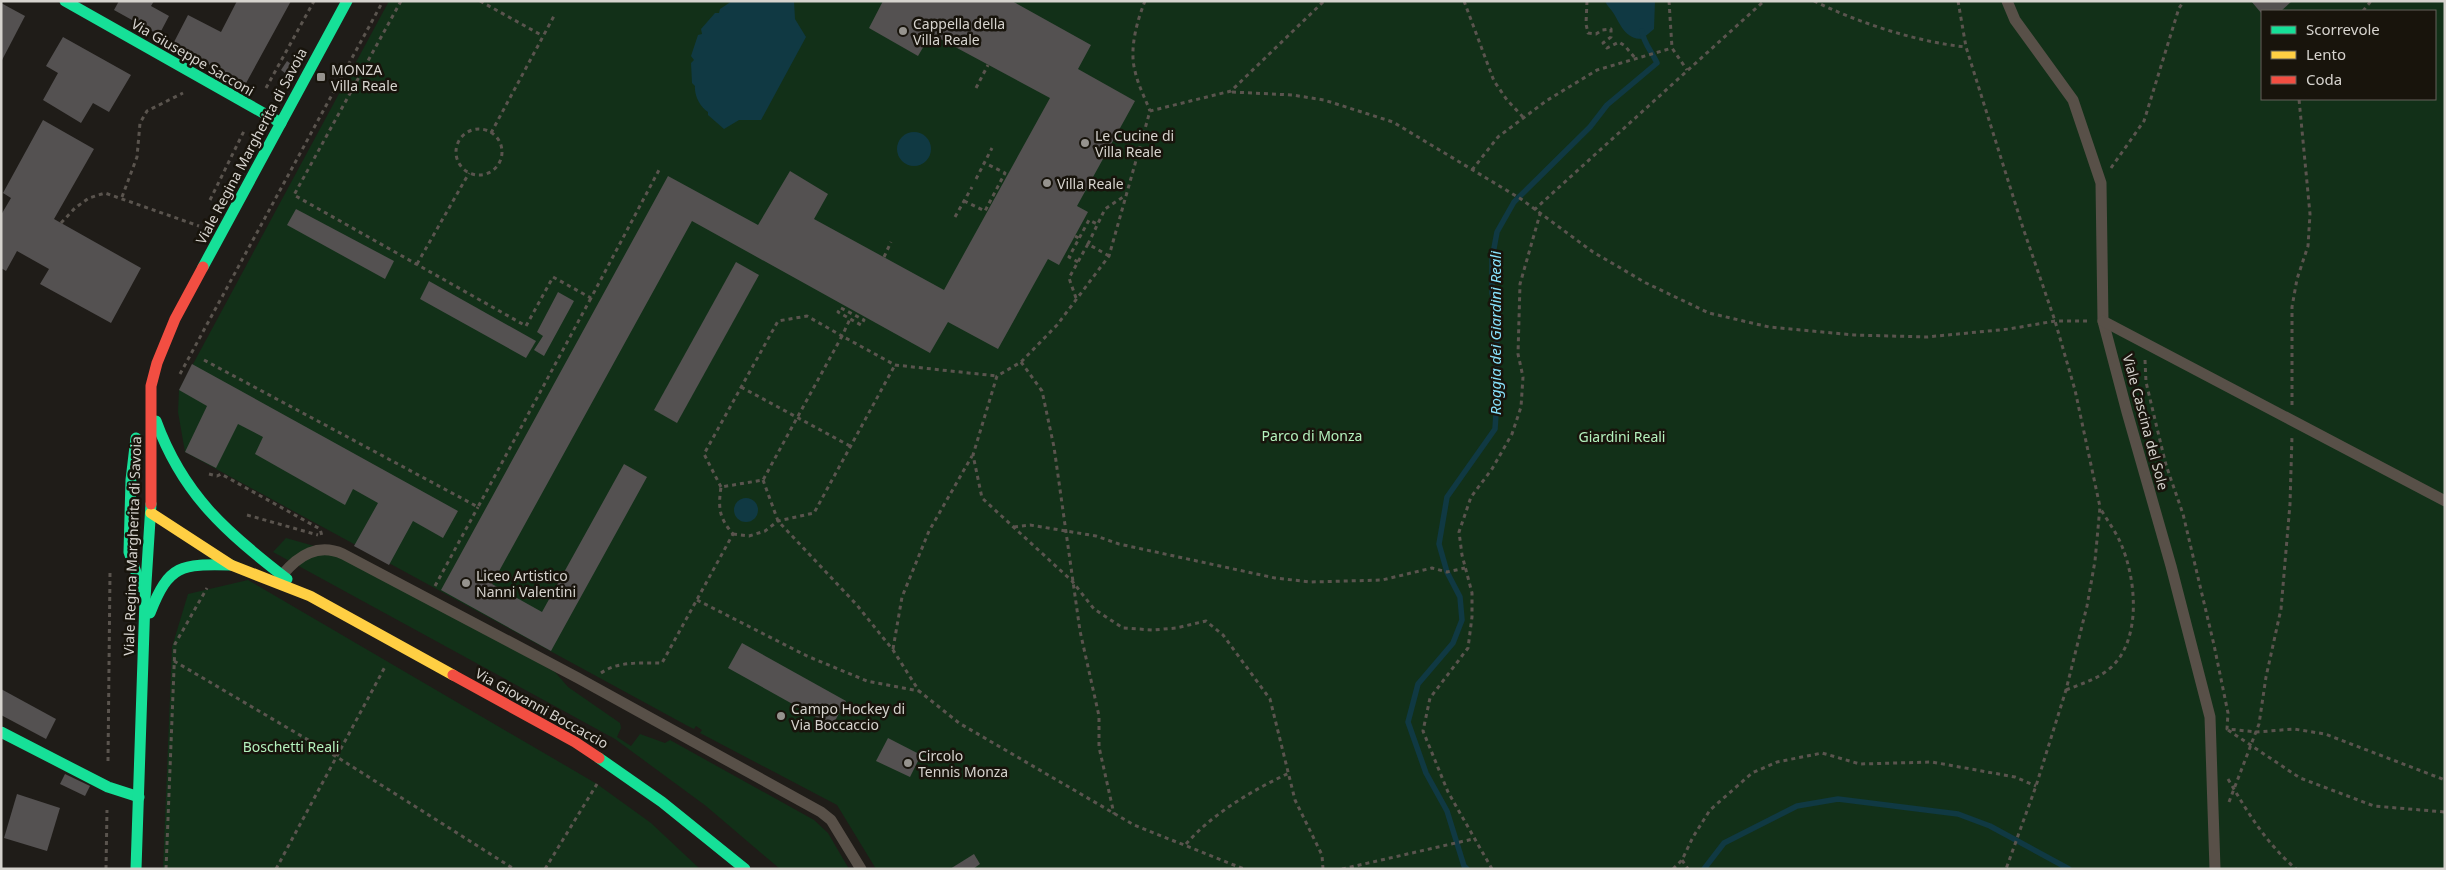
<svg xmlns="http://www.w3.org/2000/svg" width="2446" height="870" viewBox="0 0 2446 870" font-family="'Noto Sans',sans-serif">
  <rect width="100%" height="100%" fill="#1f1c18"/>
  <g fill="#123018" fill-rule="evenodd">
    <path d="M389,1H2445V869H876L837,805L700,733L702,730L696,726L694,729L686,725L185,452L178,412L179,390ZM2262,11H2435V99H2262Z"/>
    <polygon points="286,538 339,553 555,672 568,687 620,723 621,728 617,737 631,746 640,734 665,743 670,740 814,820 828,833 849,869 780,869 706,806 615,739 273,552"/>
    <polygon points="248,580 597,784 651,823 700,869 163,869 172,647 188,594"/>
  </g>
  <g fill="#103943">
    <path d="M732,1H794L795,19L806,37L761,120H739L724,129L708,115V112C700,107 694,95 695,86L692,83L691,63L694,60L691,56L698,35L702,34L701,29L715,13H719L720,9Z"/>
    <path d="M1605,1H1655L1654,29L1642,39C1626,39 1621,26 1614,14C1611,9 1607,6 1605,1Z"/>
    <circle cx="914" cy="149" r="17"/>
    <circle cx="746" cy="510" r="12"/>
  </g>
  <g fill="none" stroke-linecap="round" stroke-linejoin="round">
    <g stroke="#103943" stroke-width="5.5">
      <path d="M1467,869L1464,866L1447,811L1426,773L1408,722L1418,684L1453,643L1462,620L1460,597L1447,572L1439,544L1447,497L1495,429L1497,399V314L1492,293V259L1497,232L1514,202L1590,127L1607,105L1657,63C1652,52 1643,42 1642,31"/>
      <polyline points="1704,869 1724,843 1797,806 1838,799 1958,814 1990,826 2069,869"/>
    </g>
  </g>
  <g fill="#545151">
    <polygon points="119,1 154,1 151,6 169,16 159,35 114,10"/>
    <polygon points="237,1 291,1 245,85 173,44 188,15 221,32"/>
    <polygon points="883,1 1012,1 1091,45 1078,69 1135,101 1077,206 1088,212 1059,265 1048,259 998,349 948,322 930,353 692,221 492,584 542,612 624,464 647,477 551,651 441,590 668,176 758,225 790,171 828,194 814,219 944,290 1050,98 931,34 918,56 869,28"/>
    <polygon points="2251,1 2292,1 2281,11 2262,11 2262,14"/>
    <polygon points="1,3 25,16 1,62"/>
    <polygon points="63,37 131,75 109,112 93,103 81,123 43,100 58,73 46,66"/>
    <polygon points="287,61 291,64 285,73 281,70"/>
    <polygon points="43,120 94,149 54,219 141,268 111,323 40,284 49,269 17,251 6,271 1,268 1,215 11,198 3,193"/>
    <polygon points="296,209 394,261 385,279 287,225"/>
    <polygon points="736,262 759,275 677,423 654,410"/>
    <polygon points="429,281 536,341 526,358 420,299"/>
    <polygon points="558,292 574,301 544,356 534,350 543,336 537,332"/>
    <polygon points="192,364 458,511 443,538 413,521 389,565 354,546 378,503 353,489 345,505 255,454 263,437 238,424 216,468 185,452 207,406 179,390"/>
    <polygon points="742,643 846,701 832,726 728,668"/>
    <polygon points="1,689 56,719 46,739 1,715"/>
    <polygon points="888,738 921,755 910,777 876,761"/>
    <polygon points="65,774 90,786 85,796 60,784"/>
    <polygon points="17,794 60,808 47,851 4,838"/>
    <polygon points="974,854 980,864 973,869 950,869"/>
  </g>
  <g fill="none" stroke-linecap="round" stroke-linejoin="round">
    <g stroke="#5a544e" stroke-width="3" stroke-dasharray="4 4" stroke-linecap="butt">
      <polyline points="401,1 294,195 526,326 553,277 591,298 659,170"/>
      <polyline points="480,1 543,36"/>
      <path d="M1145,1C1137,21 1129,49 1135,71C1138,85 1145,98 1150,111"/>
      <polyline points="1464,1 1494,81 1507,100 1523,117"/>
      <polyline points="1587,1 1586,24 1588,33 1596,34 1602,30 1611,29 1611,37 1603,43 1607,48 1619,42 1625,46 1635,58"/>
      <polyline points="1669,1 1672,48 1687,70"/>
      <path d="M1814,1C1859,23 1917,42 1966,47"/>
      <polyline points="1958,1 1966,47 2023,228 2055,321 2075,390 2100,507 2095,561 2087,606 2066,690 2036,786 2006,869"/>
      <polyline points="2363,11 2371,1"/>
      <polyline points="266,88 314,1"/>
      <polyline points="976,88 988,65"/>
      <polyline points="1232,92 1292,95 1324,100 1393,122 1521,199 1593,252 1646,283 1709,313 1769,327 1854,335 1927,337 2009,329 2055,321 2089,321"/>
      <circle cx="479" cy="152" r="23"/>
      <polyline points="491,133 554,16"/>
      <polyline points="2111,168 2144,121 2179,8 2184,1"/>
      <polyline points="1472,170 1498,137 1546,101 1597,70 1672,48"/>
      <polyline points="976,179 992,148"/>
      <polyline points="122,197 137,157 140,123 147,111 183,93"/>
      <polyline points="210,200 245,129"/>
      <polyline points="964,201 985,211 1005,173 985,163"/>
      <polyline points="1534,210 1764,1"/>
      <polyline points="955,217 972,187"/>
      <polyline points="61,223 75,208 89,198 105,193 199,226"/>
      <polyline points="1075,236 1080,239"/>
      <polyline points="1109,256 1088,244 1105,209 1126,195"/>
      <polyline points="884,257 891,242"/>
      <polyline points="1078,262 1069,257 1089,220 1097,224"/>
      <polyline points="417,264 469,173"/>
      <polyline points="1076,298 1069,278 1088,244"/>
      <polygon points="841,308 864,320 861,325 838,312"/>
      <polyline points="204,360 478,507 591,298"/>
      <polyline points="2145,360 2146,382 2157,428 2166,465 2183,514 2214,645 2228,713 2227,729 2257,732 2294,729 2325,734 2445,780"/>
      <polyline points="1021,362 1042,391 1054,447 1080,631 1099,716 1099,747 1114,814"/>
      <polyline points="180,374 383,1"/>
      <polyline points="741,387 850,446"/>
      <polyline points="2292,405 2292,307 2297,279 2308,246 2310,214 2299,99"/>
      <polyline points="209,474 217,476 221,474 320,529 322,536"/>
      <polyline points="763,480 778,521 856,604 893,650 919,691 959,723 1134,825 1244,869"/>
      <polyline points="721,487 704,454 778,321 807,316 842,336 850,319"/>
      <polyline points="247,515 318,535"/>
      <polyline points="1014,527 1030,525 1096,536 1119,544 1229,568 1275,578 1311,582 1382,580 1432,568 1447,572 1465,568"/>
      <polyline points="733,534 749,536 765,531 778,521 814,513 895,365"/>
      <polyline points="435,586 478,507"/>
      <polyline points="697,600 807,656 867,681 919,691"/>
      <polyline points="893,649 902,597 929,531 972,456"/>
      <polyline points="174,661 337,757 514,869"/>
      <path d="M601,673C618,661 641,663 662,663L733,534C719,518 718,508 721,487L763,480L842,336L895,365L997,376"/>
      <path d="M2066,690C2081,684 2095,680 2108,670C2142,643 2137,581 2121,544C2116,532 2107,520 2100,508"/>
      <polyline points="2228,730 2300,778 2374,806 2445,812"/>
      <polyline points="108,761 110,573"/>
      <path d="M2228,779C2248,813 2266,843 2296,869"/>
      <polyline points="2229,802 2259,724 2266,677 2281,609 2290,504 2292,436"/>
      <path d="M1186,844C1213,813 1253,790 1289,773"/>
      <polyline points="1682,860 1688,869"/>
      <polyline points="106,869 107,810"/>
      <polyline points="166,869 175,644 207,588"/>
      <polyline points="276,869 386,665"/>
      <polyline points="545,869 597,784"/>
      <polyline points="1323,869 1322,855 1295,800 1270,699 1223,635 1206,621 1176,628 1153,630 1123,628 1094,609 1072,581 982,498 973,455 997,376 1021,362 1057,325 1109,256 1150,111 1231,91 1324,1"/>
      <polyline points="1342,869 1473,839"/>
      <polyline points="1492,869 1448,792 1423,731 1430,698 1468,648 1472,617 1472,593 1462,555 1459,532 1471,497 1492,469 1512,434 1521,407 1523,377 1518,354 1520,284 1540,214"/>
      <polyline points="1673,869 1682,860 1693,837 1710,810 1752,773 1777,762 1822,753 1860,764 1932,762 2015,777 2036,786"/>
    </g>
    <g stroke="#585048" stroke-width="11">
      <polyline points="2007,1 2015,20 2073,100 2101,183 2103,321 2127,412 2171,566 2210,717 2215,869"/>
      <polyline points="2103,321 2445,501"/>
      <path d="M282,575C299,555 318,543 343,554L578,678L821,812L831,820L861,869"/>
    </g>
    <g stroke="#16e098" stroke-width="11">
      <polyline points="65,1 281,123"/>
      <polyline points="203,267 347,1"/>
      <path d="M156,421C183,495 226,532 287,579"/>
      <polyline points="136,438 131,480 129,552 141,587"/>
      <path d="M150,613C169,564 181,564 231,565"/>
      <polyline points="1,732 108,787 139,797"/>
      <polyline points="599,758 662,802 745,869"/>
      <polyline points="136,869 145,599 151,504"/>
    </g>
    <polyline stroke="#ffcf43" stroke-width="11" points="151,513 231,565 310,596 453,675"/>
    <g stroke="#f24e42" stroke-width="11">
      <polyline points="151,504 151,386 157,363 175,319 203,267"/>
      <polyline points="453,675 575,742 599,758"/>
    </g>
  </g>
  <g fill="#96938e" stroke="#18140c" stroke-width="2">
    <circle cx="903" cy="31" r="5"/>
    <rect x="316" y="72" width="10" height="10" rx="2.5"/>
    <circle cx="1085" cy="143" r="5"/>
    <circle cx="1047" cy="183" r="5"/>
    <circle cx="466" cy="583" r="5"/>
    <circle cx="781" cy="716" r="5"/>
    <circle cx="908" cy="763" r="5"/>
  </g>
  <g text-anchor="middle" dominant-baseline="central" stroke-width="5" stroke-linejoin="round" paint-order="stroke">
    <g font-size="14" fill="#d6d3ce" stroke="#18140c" text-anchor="start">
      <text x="913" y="23">Cappella della<tspan x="913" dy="16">Villa Reale</tspan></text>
      <text x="331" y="69">MONZA<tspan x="331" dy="16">Villa Reale</tspan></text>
      <text x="1095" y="135">Le Cucine di<tspan x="1095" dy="16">Villa Reale</tspan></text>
      <text x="1057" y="183">Villa Reale</text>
      <text x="476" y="575">Liceo Artistico<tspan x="476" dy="16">Nanni Valentini</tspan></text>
      <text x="791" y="708">Campo Hockey di<tspan x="791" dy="16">Via Boccaccio</tspan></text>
      <text x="918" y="755">Circolo<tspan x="918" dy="16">Tennis Monza</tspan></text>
    </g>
    <g font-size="14" fill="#d6d3ce" stroke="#18140c">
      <text transform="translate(193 57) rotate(30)">Via Giuseppe Sacconi</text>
      <text transform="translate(251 146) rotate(-62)">Viale Regina Margherita di Savoia</text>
      <text transform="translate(2146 422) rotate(75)">Viale Cascina del Sole</text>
      <text transform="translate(132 546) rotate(-88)">Viale Regina Margherita di Savoia</text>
      <text transform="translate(542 708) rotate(29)">Via Giovanni Boccaccio</text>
    </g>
    <g font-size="14" fill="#b4f1bd" stroke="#18140c">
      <text x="1312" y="435">Parco di Monza</text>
      <text x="1622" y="436">Giardini Reali</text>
      <text x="291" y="746">Boschetti Reali</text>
    </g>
    <g font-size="15" font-style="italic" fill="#88e2fc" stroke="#18140c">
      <text transform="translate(1495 333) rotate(-90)">Roggia dei Giardini Reali</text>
    </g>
  </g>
  <rect width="2446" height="870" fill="none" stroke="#d6d3ce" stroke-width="5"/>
  <rect x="2261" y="10" width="175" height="90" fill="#18140c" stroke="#64605a"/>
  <rect x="2271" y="26" width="25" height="8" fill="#16e098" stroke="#64605a"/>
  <text x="2306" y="35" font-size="15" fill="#d6d3ce">Scorrevole</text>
  <rect x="2271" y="51" width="25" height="8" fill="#ffcf43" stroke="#64605a"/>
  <text x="2306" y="60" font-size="15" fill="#d6d3ce">Lento</text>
  <rect x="2271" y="76" width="25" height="8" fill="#f24e42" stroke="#64605a"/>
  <text x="2306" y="85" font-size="15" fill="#d6d3ce">Coda</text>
</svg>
